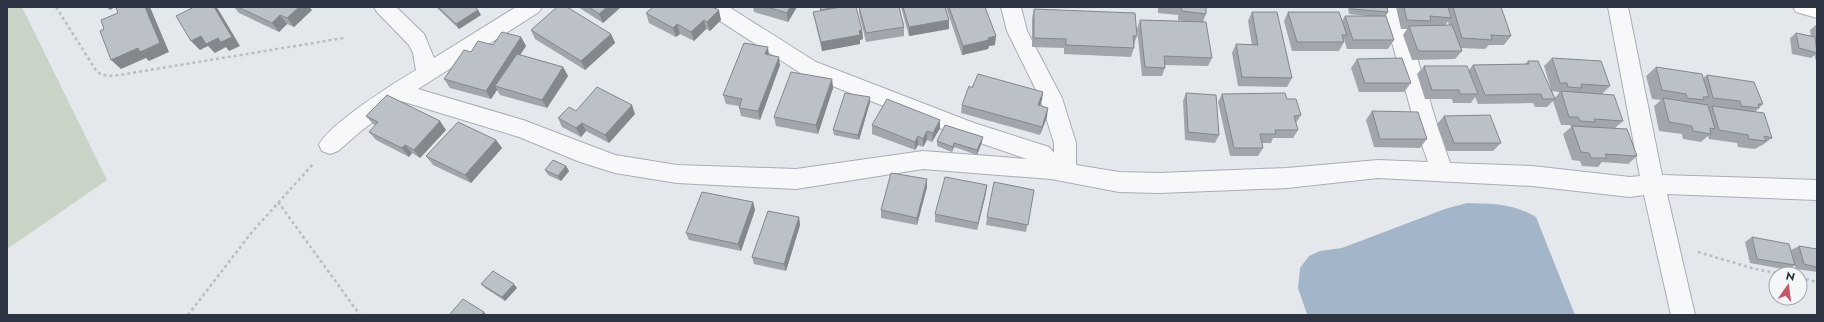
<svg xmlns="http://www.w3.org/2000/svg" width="1824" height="322" viewBox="0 0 1824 322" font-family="Jost,sans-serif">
  <rect width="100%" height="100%" fill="#e4e7eb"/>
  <polygon fill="#cad4c6" points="7,7 22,7 107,180 7,249"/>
  <path fill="#a3b5c8" d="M1467,203C1495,204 1511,203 1536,217L1575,315L1307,314L1298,288L1300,268L1309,256L1320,251L1342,248L1445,209Z"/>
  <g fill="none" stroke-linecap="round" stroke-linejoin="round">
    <defs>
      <path id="street" d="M374,7H396L424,34L434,58L516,7H542L539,12L418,89L523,120L615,155L677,165L796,169L923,151L1027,159L960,136L802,74L706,12L703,7H729L816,62L974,123L1049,147L1054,153V143L1040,98L1007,31L1001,7H1021L1027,31L1062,98L1076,143V165L1119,172L1159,173L1287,168L1378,160L1428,162L1416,128L1382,7H1402L1438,128L1450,163L1532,166L1630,177L1640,176L1608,7H1628L1662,175L1817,180V200L1667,194L1695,315H1671L1644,195L1630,197L1532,186L1378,178L1287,188L1159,193L1119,192L1051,179L923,169L796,189L677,183L615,173L580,162L519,137L401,101L361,131L338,151L330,154L322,151L319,145C329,124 394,83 416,70L413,53L409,45L377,12Z"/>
      <polygon id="secondary" points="1793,7 1817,7 1817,18 1796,12"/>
    </defs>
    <use href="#street" stroke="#a9aeb5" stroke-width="2"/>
    <use href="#secondary" stroke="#a9aeb5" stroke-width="2"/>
    <g stroke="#babec3" stroke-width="2.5" stroke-dasharray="3 3" stroke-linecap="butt">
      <polyline points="56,7 97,72 103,75 113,76 344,38"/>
      <polyline points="278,202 360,315"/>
      <polyline points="1698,252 1752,268 1780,274"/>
      <polyline points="1800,278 1817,282"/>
      <polyline points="188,315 252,232 314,163"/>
    </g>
    <use href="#street" fill="#f7f8fa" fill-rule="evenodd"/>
    <use href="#secondary" fill="#fff" fill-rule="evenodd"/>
  </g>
  <g fill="#a2a6ac" fill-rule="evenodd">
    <polygon points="234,7 309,7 312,10 294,27 287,24 279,32 239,13"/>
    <polygon points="436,7 475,7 478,10 481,15 459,29"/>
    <polygon points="578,7 621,7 603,23"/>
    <polygon points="753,7 797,7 788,22 754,12"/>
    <polygon points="819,7 837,7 862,30 863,39 860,40 860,44 822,51 815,21 813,12 821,11"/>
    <polygon points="859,7 899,7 904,27 904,36 866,42 859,13"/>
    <polygon points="901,7 945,7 949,20 949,29 909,36"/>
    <polygon points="946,7 985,7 995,45 989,46 988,49 962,55"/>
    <polygon points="1158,7 1206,7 1206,14 1203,22 1212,58 1208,66 1165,65 1165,68 1162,76 1142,76 1137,29 1140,20 1185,21 1178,20 1178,15 1158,13"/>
    <polygon points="1348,7 1387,7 1388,12 1386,16 1394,40 1388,49 1347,49 1344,39 1344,42 1339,51 1292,51 1284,21 1288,12 1342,21 1345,16 1367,16 1349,14"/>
    <path d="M1396,7H1501L1511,36L1504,45H1489L1485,49L1461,48L1462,51L1455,59L1412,60L1403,35L1407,29H1401ZM1448,21L1449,26H1445Z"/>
    <polygon points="1034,9 1137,36 1134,45 1134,48 1131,57 1064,54 1064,48 1032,47 1032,18"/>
    <polygon points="1252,12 1292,78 1287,87 1238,86 1232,53 1236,44 1252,45 1248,21"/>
    <polygon points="646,13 721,20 710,31 706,29 694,41 680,34 676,37 649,23"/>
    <polygon points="1817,24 1817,60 1815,59 1815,55 1811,58 1792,54 1790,38 1796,33 1811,36 1810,30"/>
    <polygon points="531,30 611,34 615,43 585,70 535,39"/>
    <polygon points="521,37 526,46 520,55 563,67 568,76 547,108 500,95 497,90 491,99 450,88 444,79 471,52"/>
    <polygon points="769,55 780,65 760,120 741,116 739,108 739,106 726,104 723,95"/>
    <path d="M1552,58L1610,86L1602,94L1623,121L1615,128L1637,156L1628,164L1602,162L1598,167L1582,166L1580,161L1572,160L1563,134L1571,127L1570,125H1561L1553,101L1547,107H1535L1533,103L1478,104L1475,97L1471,103H1453L1452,99H1425L1417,74L1424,66L1469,70L1473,65L1525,64L1528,61L1551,89L1544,66ZM1552,91L1559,92V93L1555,98Z"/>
    <polygon points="1357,59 1411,83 1404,92 1359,92 1351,68"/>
    <polygon points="1656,67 1703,78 1707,75 1763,104 1755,112 1772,138 1761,146 1760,146 1755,149 1738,147 1737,143 1709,139 1708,136 1701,142 1683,139 1682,134 1659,131 1654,106 1661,100 1652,99 1646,76"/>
    <polygon points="832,79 833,88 818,134 776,126 774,117"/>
    <polygon points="972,88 1043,92 1040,106 1047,117 1040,135 961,113 962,105"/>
    <polygon points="1186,93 1219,135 1215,143 1185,140 1183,101"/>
    <polygon points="1222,94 1287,99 1301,115 1296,123 1298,130 1293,138 1273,138 1271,143 1262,143 1263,148 1258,156 1230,156 1218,102"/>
    <polygon points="870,102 859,140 834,135 833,130"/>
    <polygon points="576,111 635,114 609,143 586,131 581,137 562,127 558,118"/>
    <polygon points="1372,111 1427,139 1420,148 1374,147 1366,120"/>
    <polygon points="366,116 446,130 420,158 412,153 409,157 376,140 369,132 375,125 373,124"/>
    <polygon points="1444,116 1501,143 1493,151 1447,151 1437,124"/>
    <polygon points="940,120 940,128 932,142 927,140 923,147 918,145 915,150 872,134 872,125"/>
    <polygon points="496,140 502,148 471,183 433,165 426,156"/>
    <polygon points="937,141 982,142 977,155 954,147 952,152 937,146"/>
    <polygon points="566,166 569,171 561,181 548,175 545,170"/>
    <polygon points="927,187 917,225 881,218 881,210"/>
    <polygon points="1034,190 1026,232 986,225 987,217"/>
    <polygon points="986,193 977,230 935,222 935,214"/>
    <polygon points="753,202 755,210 741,251 689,240 686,233"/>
    <polygon points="799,217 800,225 786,271 754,264 752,257"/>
    <polygon points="1752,237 1795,265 1788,270 1750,263 1745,242"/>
    <polygon points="1799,246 1817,249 1817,272 1796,269 1791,250"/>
    <polygon points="481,284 517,288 505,301 485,288"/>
  </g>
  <g fill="#84878c">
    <polygon points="107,7 115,7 110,10"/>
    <polygon points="145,7 150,7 169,52 149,61 146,58 121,69 111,60"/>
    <polygon points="214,7 216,7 218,9 240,46 229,51 226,47 215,53 208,46 200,50 191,41 201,36 218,38"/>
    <polygon points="299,7 309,7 312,10 294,27 287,18"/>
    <polygon points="607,7 621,7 603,23 599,14"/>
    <polygon points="790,7 797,7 788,22 787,13"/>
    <polygon points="478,10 481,15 459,29 456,24"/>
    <polygon points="719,10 721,20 710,31 707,22"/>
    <polygon points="280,15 287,24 279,32 272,23"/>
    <polygon points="704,20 706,29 694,41 691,32"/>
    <polygon points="949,20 949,29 909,36 909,27"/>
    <polygon points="677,24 680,34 676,37 673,28"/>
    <polygon points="862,30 863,39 860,40 860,44 822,51 821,42"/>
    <polygon points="611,34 615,43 585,70 581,61"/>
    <polygon points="996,36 995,45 989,46 988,49 962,55 963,46 988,38"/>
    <polygon points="521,37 526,46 499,87 495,86 497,90 491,99 486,91"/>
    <polygon points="768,47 769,56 765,54"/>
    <polygon points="779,57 780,65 760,120 758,111"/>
    <polygon points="563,67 568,76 547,108 542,100"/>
    <polygon points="832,79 833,88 818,134 816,125"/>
    <polygon points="1043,92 1042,100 1037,114 1038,105"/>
    <polygon points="870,97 870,102 859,140 858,135"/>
    <polygon points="632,105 635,114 609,143 605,135"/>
    <polygon points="1048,108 1047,117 1040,135 1042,127"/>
    <polygon points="940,120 940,128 932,142 933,133"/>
    <polygon points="440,121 446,130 420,158 414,150"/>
    <polygon points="582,123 586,131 581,137 576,128"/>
    <polygon points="927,131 927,140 923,147 923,139"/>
    <polygon points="918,136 918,145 915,150 915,142"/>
    <polygon points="983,137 982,142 977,155 977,150"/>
    <polygon points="496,140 502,148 471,183 465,175"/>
    <polygon points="954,143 954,147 952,152 953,147"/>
    <polygon points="405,145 412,153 409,157 402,148"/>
    <polygon points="566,166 569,171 561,181 558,176"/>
    <polygon points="927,179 927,187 917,225 917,218"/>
    <polygon points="987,185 986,193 977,230 978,223"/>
    <polygon points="753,202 755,210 741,251 738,244"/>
    <polygon points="799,217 800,225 786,271 784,264"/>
    <polygon points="514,284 517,288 505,301 502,297"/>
    <polygon points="484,312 487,315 481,315"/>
  </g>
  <g fill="#bcc1c8" stroke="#84878c">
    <polygon points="116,7 145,7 160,43 140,52 138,48 111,60 100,31 104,29 101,20 118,13"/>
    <polygon points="194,7 214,7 232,37 221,42 218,38 206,44 201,36 191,41 176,16"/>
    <polygon points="238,7 299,7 287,18 280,15 272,23"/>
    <polygon points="438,7 475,7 478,10 456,24"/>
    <polygon points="557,7 567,7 611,34 581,61 531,30"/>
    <polygon points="589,7 607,7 599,14"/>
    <polygon points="653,7 712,7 719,10 707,22 704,20 691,32 677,24 673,28 646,13"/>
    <polygon points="767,7 790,7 787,13"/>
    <polygon points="820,7 835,7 821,10"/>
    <polygon points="841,7 856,7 862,30 859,31 860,35 821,42 813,12"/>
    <polygon points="859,7 899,7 904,27 866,33"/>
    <polygon points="903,7 945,7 949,20 909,27"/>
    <polygon points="949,7 985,7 996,36 988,38 989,40 963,46"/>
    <polygon points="1181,7 1206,7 1206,14 1182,11"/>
    <polygon points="1352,7 1387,7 1388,12 1352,9"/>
    <polygon points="1404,7 1448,7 1451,18 1430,16 1431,21 1407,20"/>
    <polygon points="1453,7 1501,7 1511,36 1491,35 1492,40 1462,38"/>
    <polygon points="1034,9 1135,13 1137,36 1133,36 1134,48 1066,45 1066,39 1034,38"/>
    <polygon points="1252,12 1277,12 1292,78 1242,77 1236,44 1258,45"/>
    <polygon points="1288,12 1339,12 1347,35 1342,35 1344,42 1297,42"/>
    <polygon points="1345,16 1386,16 1394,40 1353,40"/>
    <polygon points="1140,20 1206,22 1212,58 1164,56 1165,68 1145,67"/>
    <polygon points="1452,25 1462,51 1418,51 1409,26"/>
    <polygon points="502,32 521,37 486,91 444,79 464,50 471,52 478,41 493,45"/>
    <polygon points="1796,33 1815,37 1817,53 1799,48"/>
    <polygon points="744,43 768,47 765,54 779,57 758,111 739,108 742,99 723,95"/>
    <polygon points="517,54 563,67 542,100 495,86"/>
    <polygon points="1402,58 1411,83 1365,83 1357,59"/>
    <polygon points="1552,58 1601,61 1610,86 1581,84 1582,88 1568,87 1567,83 1560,83"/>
    <polygon points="1528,61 1538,61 1555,99 1543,99 1541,94 1485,95 1473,65 1529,64"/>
    <polygon points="1424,66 1467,66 1478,94 1460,94 1459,90 1432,90"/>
    <polygon points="1656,67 1702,74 1709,97 1703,97 1704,100 1687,98 1686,94 1662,90"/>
    <polygon points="791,72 832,79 816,125 774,117"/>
    <polygon points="978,74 1043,92 1038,105 1048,108 1042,127 962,105 969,86 972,88"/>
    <polygon points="1707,75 1754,82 1763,104 1758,104 1759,108 1741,106 1740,101 1713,98"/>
    <polygon points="597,87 632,105 605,135 582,123 576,128 558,118 569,107 576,111"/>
    <polygon points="1561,91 1614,95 1623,121 1594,119 1595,122 1580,121 1578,117 1569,117"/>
    <polygon points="845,93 870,97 858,135 833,130"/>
    <polygon points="1186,93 1216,95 1219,135 1188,132"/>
    <polygon points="1285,93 1287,99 1296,99 1301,115 1294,116 1298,130 1275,130 1276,134 1260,134 1263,148 1234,148 1222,94"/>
    <polygon points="387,95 440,121 414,150 405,145 402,148 369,132 378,122 366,116"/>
    <polygon points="1663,98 1708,105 1715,129 1710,128 1711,134 1693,131 1692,126 1669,122"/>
    <polygon points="887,99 940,120 933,133 927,131 923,139 918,136 915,142 872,125"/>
    <polygon points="1712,106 1764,113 1772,138 1764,136 1766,141 1749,139 1748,135 1719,130"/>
    <polygon points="1372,111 1418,112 1427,139 1380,139"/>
    <polygon points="1490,115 1501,143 1454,143 1444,116"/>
    <polygon points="458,122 496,140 465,175 426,156"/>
    <polygon points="945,125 983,137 977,150 954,143 953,147 937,141"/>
    <polygon points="1572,126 1627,129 1637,156 1605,154 1607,158 1591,158 1589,153 1581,152"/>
    <polygon points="553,160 566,166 558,176 545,170"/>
    <polygon points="891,173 927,179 917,218 881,210"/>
    <polygon points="945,177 987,185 978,223 935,214"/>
    <polygon points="994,182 1034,190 1028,225 987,217"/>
    <polygon points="702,192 753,202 738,244 686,233"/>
    <polygon points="768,211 799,217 784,264 752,257"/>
    <polygon points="1752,237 1789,244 1795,265 1757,259"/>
    <polygon points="1799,246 1817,249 1817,267 1804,264"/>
    <polygon points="493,271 514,284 502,297 481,284"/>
    <polygon points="463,299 484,312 481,315 449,315"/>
  </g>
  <rect width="1824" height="322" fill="none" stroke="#2d3542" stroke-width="16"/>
  <g transform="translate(1788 286) rotate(14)"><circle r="19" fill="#f4f6f8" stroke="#a4a9af"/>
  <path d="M0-3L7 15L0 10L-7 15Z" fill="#c55568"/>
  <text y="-6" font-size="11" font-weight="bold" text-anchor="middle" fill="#2d3542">N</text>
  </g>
</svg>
